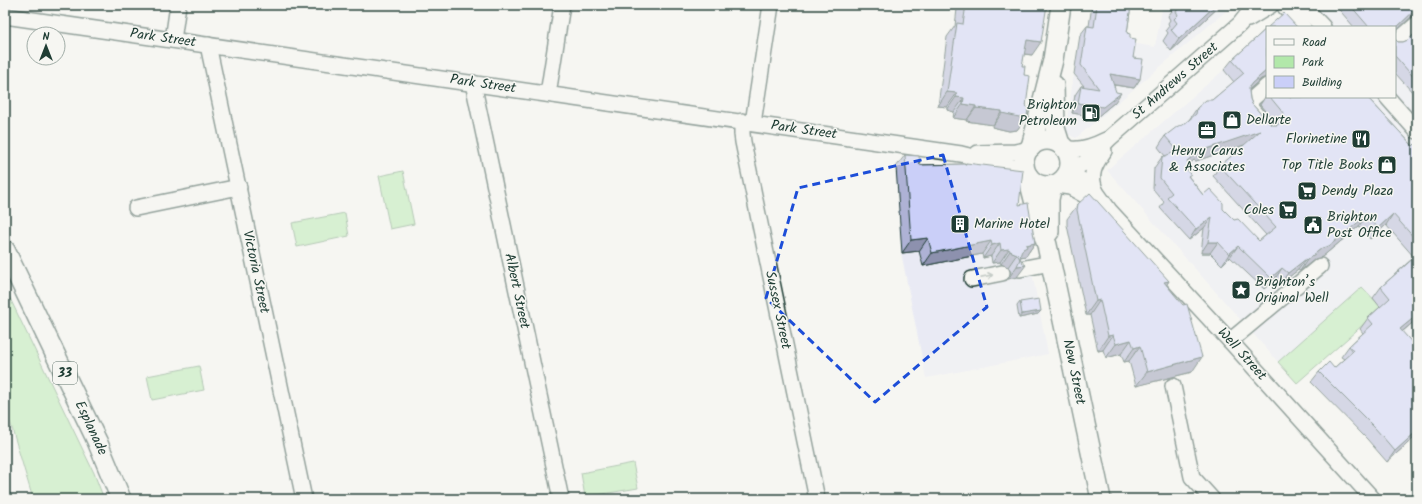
<svg xmlns="http://www.w3.org/2000/svg" width="1422" height="504" viewBox="0 0 1422 504" font-family="Kalam,sans-serif">
  <rect width="100%" height="100%" fill="#f6f6f2"/>
  <filter id="ink" filterUnits="userSpaceOnUse"><feTurbulence type="fractalNoise" baseFrequency=".025" numOctaves="2"/><feDisplacementMap in="SourceGraphic" scale="8" xChannelSelector="R" yChannelSelector="G"/><feConvolveMatrix kernelMatrix="1 2 1 2 8 2 1 2 1" color-interpolation-filters="sRGB"/></filter>
  <g filter="url(#ink)">
    <g fill="#e9eaf4">
      <polygon points="1163,5 1233,5 1076,138 1065,133 1080,35 1155,47"/>
      <polygon points="1296,5 1417,5 1417,349 1381,309 1297,383 1107,170 1267,33 1267,97 1395,97 1395,27 1274,27"/>
      <polygon points="895,167 1014,183 1048,354 926,378 901,252"/>
    </g>
    <g fill="#b2e8aa" stroke="#68926f">
      <polygon points="403,171 414,224 390,229 379,176"/>
      <polygon points="345,213 349,236 297,247 292,223"/>
      <polygon points="1362,287 1382,308 1297,383 1278,362"/>
      <polygon points="5,288 94,473 104,499 33,499 11,425 5,410"/>
      <polygon points="199,366 204,390 152,400 147,376"/>
      <polygon points="633,463 638,488 585,497 581,473"/>
    </g>
    <g fill="none" stroke-linecap="round" stroke-linejoin="round">
      <defs>
        <g id="minor">
          <polyline points="1302,5 1323,27"/>
          <polyline points="1285,7 1303,27"/>
          <polyline points="5,16 961,154 1013,167 1026,173"/>
          <polyline points="1248,19 1271,5"/>
          <polyline points="173,40 178,5"/>
          <polyline points="1395,43 1417,24"/>
          <polyline points="208,45 304,499"/>
          <polyline points="473,83 561,499"/>
          <polyline points="548,94 562,5"/>
          <polyline points="1387,97 1417,131"/>
          <polyline points="1259,118 1251,109 1250,101 1267,86"/>
          <polyline points="742,121 742,134 743,142 817,499"/>
          <polyline points="753,123 771,5"/>
          <path d="M1065,148C1078,152 1094,146 1106,140"/>
          <polyline points="978,153 1015,152 1030,149"/>
          <path d="M1070,169C1087,166 1099,149 1110,138L1240,24L1255,5"/>
          <polyline points="1069,170 1096,192 1109,210 1230,341 1373,499"/>
          <polyline points="1056,185 1070,187 1102,205"/>
          <path d="M1096,192C1088,175 1095,164 1104,151"/>
          <polyline points="136,208 239,187"/>
          <polyline points="1020,269 1051,263"/>
          <polyline points="972,279 1002,273"/>
          <polyline points="1230,341 1320,266"/>
          <polyline points="1173,386 1192,477 1212,499"/>
        </g>
        <g id="major">
          <polyline points="1054,85 1055,128 1060,144"/>
          <circle cx="1047" cy="163" r="23"/>
          <polyline points="1031,147 1053,60 1061,5"/>
          <polyline points="1028,176 1041,227 1047,245 1101,499"/>
          <polyline points="1049,232 1049,199 1052,186"/>
          <polyline points="5,250 97,441 121,499"/>
        </g>
      </defs>
      <use href="#minor" stroke="#1f3d34" stroke-width="18"/>
      <use href="#major" stroke="#1f3d34" stroke-width="22"/>
      <use href="#minor" stroke="#f6f6f2" stroke-width="15"/>
      <use href="#major" stroke="#f6f6f2" stroke-width="19"/>
    </g>
    <g fill="#aeb2d5" stroke="#1f3d34" fill-rule="evenodd">
      <polygon points="960,5 1047,5 1032,55 1024,54 1022,66 1024,75 1027,116 1017,130 1009,131 992,127 993,125 966,121 967,120 953,118 954,112 947,110 947,107 938,106 947,37 955,26 957,9"/>
      <polygon points="1092,5 1131,5 1127,33 1130,38 1133,58 1140,79 1134,88 1114,85 1115,102 1097,117 1072,113 1075,95 1081,86 1084,86 1074,74 1080,35 1087,26 1089,26"/>
      <polygon points="1168,5 1221,5 1171,51 1163,41 1168,33 1166,30 1169,26 1168,23 1170,20 1168,16 1172,11"/>
      <polygon points="1335,5 1417,5 1415,15 1411,17 1395,32 1395,27 1354,27"/>
      <path d="M1267,28V77H1266L1261,79L1249,90L1250,99L1252,104L1269,123L1273,125H1277L1260,105L1267,94V97H1367L1413,146L1417,147V319L1402,332L1417,348V435L1387,462L1367,439L1311,382L1319,372L1334,368L1344,359L1341,357L1349,346L1363,333L1360,329L1368,318L1380,307L1373,298L1381,287L1414,257L1386,225L1370,239L1359,226L1322,257L1315,259L1300,271L1298,270L1280,284L1275,279L1264,289L1230,257L1222,265L1210,253H1201L1204,228L1189,240L1160,208L1164,202L1153,189L1154,168L1162,157L1165,156L1158,147L1165,136L1183,125L1189,120L1197,108L1212,100L1234,82L1224,70L1232,60ZM1245,144L1220,166L1213,176L1266,235L1259,241L1234,220L1223,209L1203,195L1189,177L1187,170L1189,164L1194,160L1196,161Z"/>
      <polygon points="1417,32 1417,100 1413,96 1414,94 1395,73 1395,39 1398,42 1403,42 1408,40"/>
      <polygon points="905,155 920,165 966,164 966,163 1019,205 1035,243 1026,256 1020,257 1017,277 1008,279 1011,272 1008,267 1001,264 1000,262 992,263 991,256 983,258 982,254 923,266 919,251 902,253 896,167"/>
      <polygon points="1078,204 1169,281 1166,285 1192,372 1136,386 1129,361 1124,362 1121,354 1106,358 1103,350 1098,351 1090,315 1086,315 1067,225 1067,219"/>
      <polygon points="1020,302 1038,314 1019,318 1017,306"/>
    </g>
    <g fill="#8d91ae" stroke="#1f3d34">
      <polygon points="1216,5 1221,5 1171,51 1179,39"/>
      <polygon points="1417,8 1417,15 1415,15 1411,17 1395,32 1395,29"/>
      <polygon points="1027,40 1041,42 1032,55 1017,53"/>
      <polygon points="1267,70 1267,77 1266,77 1261,79 1244,94 1252,83"/>
      <polygon points="1110,74 1140,79 1134,88 1103,83"/>
      <polygon points="947,92 957,93 947,107 938,106"/>
      <polygon points="1121,93 1115,102 1097,117 1072,113 1078,103"/>
      <polygon points="956,97 964,98 954,112 947,110"/>
      <polygon points="963,104 976,106 967,120 953,118"/>
      <polygon points="976,108 1002,111 993,125 966,121"/>
      <polygon points="1002,113 1027,116 1017,130 1009,131 992,127"/>
      <polygon points="1260,131 1253,142 1196,161 1194,160 1180,172 1187,161 1201,149"/>
      <polygon points="1393,214 1386,225 1370,239 1378,228"/>
      <polygon points="1367,215 1359,226 1322,257 1315,259 1300,271 1307,260 1322,248"/>
      <polygon points="1212,217 1204,228 1189,240 1196,229"/>
      <polygon points="928,238 919,251 902,253 911,240"/>
      <polygon points="991,241 982,254 923,266 932,253"/>
      <polygon points="1208,242 1218,242 1210,253 1201,253"/>
      <polygon points="1000,243 991,256 983,258 992,245"/>
      <polygon points="1035,243 1026,256 1020,257 1018,256 1026,245"/>
      <polygon points="1238,246 1230,257 1222,265 1229,254"/>
      <polygon points="1009,249 1000,262 992,263 1001,250"/>
      <polygon points="1010,251 1017,254 1008,267 1001,264"/>
      <polygon points="1306,259 1298,270 1280,284 1288,273"/>
      <polygon points="1026,265 1017,277 1008,279 1017,266"/>
      <polygon points="1282,268 1275,279 1264,289 1271,278"/>
      <polygon points="1169,281 1159,296 1164,282"/>
      <polygon points="1100,300 1090,315 1086,315 1096,301"/>
      <polygon points="1041,311 1038,314 1019,318 1022,314"/>
      <polygon points="1417,315 1417,319 1392,340 1400,329"/>
      <polygon points="1113,335 1103,350 1098,351 1108,336"/>
      <polygon points="1131,340 1121,354 1106,358 1116,344"/>
      <polygon points="1140,346 1129,361 1124,362 1134,348"/>
      <polygon points="1202,357 1192,372 1136,386 1147,372"/>
      <polygon points="1417,431 1417,435 1387,462 1395,451"/>
    </g>
    <g fill="#cacff8" stroke="#1f3d34" fill-rule="evenodd">
      <polygon points="966,5 1047,5 1041,42 1027,40 1022,66 1025,66 1024,75 1030,76 1026,106 1028,109 1027,116 1019,117 1002,113 1002,111 976,108 976,106 963,104 964,98 956,97 957,93 947,92 957,23 963,24"/>
      <polygon points="1097,5 1131,5 1127,33 1130,34 1130,38 1136,39 1133,58 1143,59 1140,79 1110,74 1116,92 1121,93 1103,107 1078,103 1081,86 1099,89 1081,65 1087,26 1094,27"/>
      <polygon points="1176,5 1216,5 1179,39 1171,30 1177,23 1174,19 1178,15 1176,11 1179,9"/>
      <polygon points="1350,5 1417,5 1417,8 1395,29 1395,27 1369,27"/>
      <polygon points="1284,13 1297,27 1268,27"/>
      <path d="M1267,28V70L1252,83L1249,87V91L1250,99L1252,104L1269,123L1273,125H1277L1282,122L1284,118V114L1270,97H1367L1413,146L1415,144L1417,147V241L1393,214L1378,228L1367,215L1329,246L1322,248L1307,260L1306,259L1288,273L1282,268L1271,278L1238,246L1229,254L1218,242H1208L1212,217L1196,229L1167,197L1172,193L1160,178L1162,157L1178,151L1165,136L1178,126L1183,125L1196,114L1197,108L1206,100H1212L1244,73L1232,60ZM1260,131L1220,166L1276,227L1259,241L1238,219L1234,220L1223,209V203L1210,189L1203,195L1188,176L1191,174L1187,170L1190,165L1187,161L1201,149L1204,150Z"/>
      <polygon points="1417,32 1417,81 1395,56 1395,39 1398,42 1403,42 1408,40"/>
      <polygon points="905,155 919,156 920,165 966,164 966,163 1023,170 1019,205 1028,203 1035,243 1026,245 1027,247 1023,249 1021,253 1020,258 1022,262 1026,265 1017,266 1020,259 1017,254 1010,251 1009,249 1001,250 1000,243 992,245 991,241 932,253 928,238 911,240"/>
      <polygon points="1090,193 1169,281 1164,282 1183,305 1187,304 1202,357 1147,372 1140,346 1134,348 1131,340 1116,344 1113,335 1108,336 1100,300 1096,301 1077,210 1078,204"/>
      <polygon points="1417,255 1417,315 1400,329 1417,348 1417,431 1395,451 1375,428 1319,372 1329,362 1334,368 1353,351 1349,346 1373,324 1368,318 1390,298 1381,287"/>
      <polygon points="1039,299 1041,311 1022,314 1020,302"/>
    </g>
    <defs><path id="oneway-shaft" d="M-6 0H5M1.5-3L5.5 0L1.5 3" fill="none" stroke-width="1.6" stroke-linecap="round" stroke-linejoin="round"/></defs>
    <use stroke="#8a9a93" href="#oneway-shaft" transform="translate(987 276) rotate(-11)"/>
  </g>
  <path d="M0 0H1422V504H0ZM943,155L987,307L875,402L766,298L798,188Z" fill="#f6f6f2" fill-opacity=".55" fill-rule="evenodd"/>
  <path fill="none" stroke="#1d4ed8" stroke-width="3" stroke-dasharray="8 5" stroke-linejoin="round" d="M943,155L987,307L875,402L766,298L798,188Z"/>
  <defs>
    <symbol id="fuel-square" viewBox="-11 -11 22 22"><rect x="-9" y="-9" width="18" height="18" rx="4" fill="#1f3d34" stroke="#f6f6f2"/><path d="M-5.5-6h7V0h2V4h1.3V-2.5L3-4.5l.8-.8L6-3V5H2.5V1h-1V6h-7ZM-4.2-4.7v3.2H.2V-4.7Z" fill="#fff"/></symbol>
    <symbol id="shop-square" viewBox="-11 -11 22 22"><rect x="-9" y="-9" width="18" height="18" rx="4" fill="#1f3d34" stroke="#f6f6f2"/><path d="M-5-2.5h2.3a2.7 3.5 0 0 1 5.4 0H5L5.5 6h-11ZM-1.5-2.5h3a1.5 2.3 0 0 0-3 0Z" fill="#fff"/></symbol>
    <symbol id="office-square" viewBox="-11 -11 22 22"><rect x="-9" y="-9" width="18" height="18" rx="4" fill="#1f3d34" stroke="#f6f6f2"/><path d="M-6-3h4V-5.5h4V-3h4V5H-6ZM-1-4.5V-3h2v-1.5ZM-6 0V1H6V0Z" fill="#fff"/></symbol>
    <symbol id="restaurant-square" viewBox="-11 -11 22 22"><rect x="-9" y="-9" width="18" height="18" rx="4" fill="#1f3d34" stroke="#f6f6f2"/><path d="M-5-6h1v4h1v-4h1v4h1v-4h1v5L-1.5 .5V6h-2V.5L-5-1ZM5-6V6H3V1.5H1.5Q1.5-4 5-6Z" fill="#fff"/></symbol>
    <symbol id="supermarket-square" viewBox="-11 -11 22 22"><rect x="-9" y="-9" width="18" height="18" rx="4" fill="#1f3d34" stroke="#f6f6f2"/><path d="M-6-5.5h2.5l.6 2H6L4.5 2H-2.5L-4.4-4H-6ZM-1.5 3.2a1.3 1.3 0 1 0 .1 0ZM3 3.2a1.3 1.3 0 1 0 .1 0Z" fill="#fff"/></symbol>
    <symbol id="building-square" viewBox="-11 -11 22 22"><rect x="-9" y="-9" width="18" height="18" rx="4" fill="#1f3d34" stroke="#f6f6f2"/><path d="M-4-6H4V6H1V3H-1V6H-4ZM-2.5-4.3h1.7v1.8h-1.7ZM.8-4.3h1.7v1.8H.8ZM-2.5-1h1.7V.8h-1.7ZM.8-1h1.7V.8H.8Z" fill="#fff"/></symbol>
    <symbol id="civic-square" viewBox="-11 -11 22 22"><rect x="-9" y="-9" width="18" height="18" rx="4" fill="#1f3d34" stroke="#f6f6f2"/><path d="M-.6-6.5H3V-4.5H.6V-3L4-1V1h2V6H-6V1h2V-1L-.6-3ZM-1.2 2.5V6h2.4V2.5Z" fill="#fff"/></symbol>
    <symbol id="sight-square" viewBox="-11 -11 22 22"><rect x="-9" y="-9" width="18" height="18" rx="4" fill="#1f3d34" stroke="#f6f6f2"/><path d="M0-6L1.8-2.2L6-1.7L2.9 1.2L3.7 5.4L0 3.3L-3.7 5.4L-2.9 1.2L-6-1.7L-1.8-2.2Z" fill="#fff"/></symbol>
  </defs>
  <g fill-rule="evenodd">
    <use href="#fuel-square" x="1080" y="102" width="22" height="22"/>
    <use href="#shop-square" x="1221" y="109" width="22" height="22"/>
    <use href="#office-square" x="1196" y="119" width="22" height="22"/>
    <use href="#restaurant-square" x="1350" y="128" width="22" height="22"/>
    <use href="#shop-square" x="1376" y="154" width="22" height="22"/>
    <use href="#supermarket-square" x="1296" y="180" width="22" height="22"/>
    <use href="#supermarket-square" x="1277" y="199" width="22" height="22"/>
    <use href="#building-square" x="949" y="213" width="22" height="22"/>
    <use href="#civic-square" x="1302" y="214" width="22" height="22"/>
    <use href="#sight-square" x="1230" y="279" width="22" height="22"/>
  </g>
  <g text-anchor="middle" dominant-baseline="central" stroke-width="3" stroke-linejoin="round" paint-order="stroke">
    <rect fill="#f6f6f2" stroke="#60746d" stroke-width="1" x="53" y="362" width="24" height="22" rx="3"/>
    <g font-size="13" font-weight="bold" fill="#1f3d34">
      <text x="65" y="373">33</text>
    </g>
    <g font-size="14" fill="#1f3d34" stroke="#f6f6f2">
      <text transform="translate(163 38) rotate(8)">Park Street</text>
      <text transform="translate(1175 81) rotate(-41)">St Andrews Street</text>
      <text transform="translate(483 84) rotate(8)">Park Street</text>
      <text transform="translate(804 130) rotate(8)">Park Street</text>
      <text transform="translate(256 272) rotate(78)">Victoria Street</text>
      <text transform="translate(517 291) rotate(78)">Albert Street</text>
      <text transform="translate(778 310) rotate(78)">Sussex Street</text>
      <text transform="translate(1242 354) rotate(48)">Well Street</text>
      <text transform="translate(1074 372) rotate(78)">New Street</text>
      <text transform="translate(91 428) rotate(65)">Esplanade</text>
    </g>
    <g font-size="14" fill="#1f3d34" stroke="#f6f6f2" text-anchor="start">
      <text x="1077" y="105" text-anchor="end">Brighton<tspan x="1077" dy="16">Petroleum</tspan></text>
      <text x="1246" y="120">Dellarte</text>
      <text x="1347" y="139" text-anchor="end">Florinetine</text>
      <text x="1207" y="151" text-anchor="middle">Henry Carus<tspan x="1207" dy="16">&amp; Associates</tspan></text>
      <text x="1373" y="165" text-anchor="end">Top Title Books</text>
      <text x="1321" y="191">Dendy Plaza</text>
      <text x="1274" y="210" text-anchor="end">Coles</text>
      <text x="1327" y="217">Brighton<tspan x="1327" dy="16">Post Office</tspan></text>
      <text x="974" y="224">Marine Hotel</text>
      <text x="1255" y="282">Brighton’s<tspan x="1255" dy="16">Original Well</tspan></text>
    </g>
  </g>
  <rect width="1422" height="504" fill="none" stroke="#f6f6f2" stroke-width="20"/>
  <rect x="10" y="10" width="1402" height="484" fill="none" stroke="#1f3d34" stroke-width="1.5" filter="url(#ink)"/>
  <rect x="1266" y="26" width="130" height="72" fill="#f6f6f2" stroke="#a0aca6"/>
  <rect x="1274" y="39" width="20" height="6" fill="#f6f6f2" stroke="#a0aca6"/>
  <text x="1302" y="46" font-size="12" fill="#1f3d34">Road</text>
  <rect x="1274" y="56" width="20" height="12" fill="#b2e8aa" stroke="#a0aca6"/>
  <text x="1302" y="66" font-size="12" fill="#1f3d34">Park</text>
  <rect x="1274" y="76" width="20" height="12" fill="#cacff8" stroke="#a0aca6"/>
  <text x="1302" y="86" font-size="12" fill="#1f3d34">Building</text>
  <g transform="translate(46 46)"><circle r="19" fill="#f6f6f2" stroke="#a0aca6"/>
  <path d="M0-3L7 15L0 10L-7 15Z" fill="#1f3d34"/>
  <text y="-6" font-size="11" font-weight="bold" text-anchor="middle" fill="#1f3d34">N</text>
  </g>
</svg>
